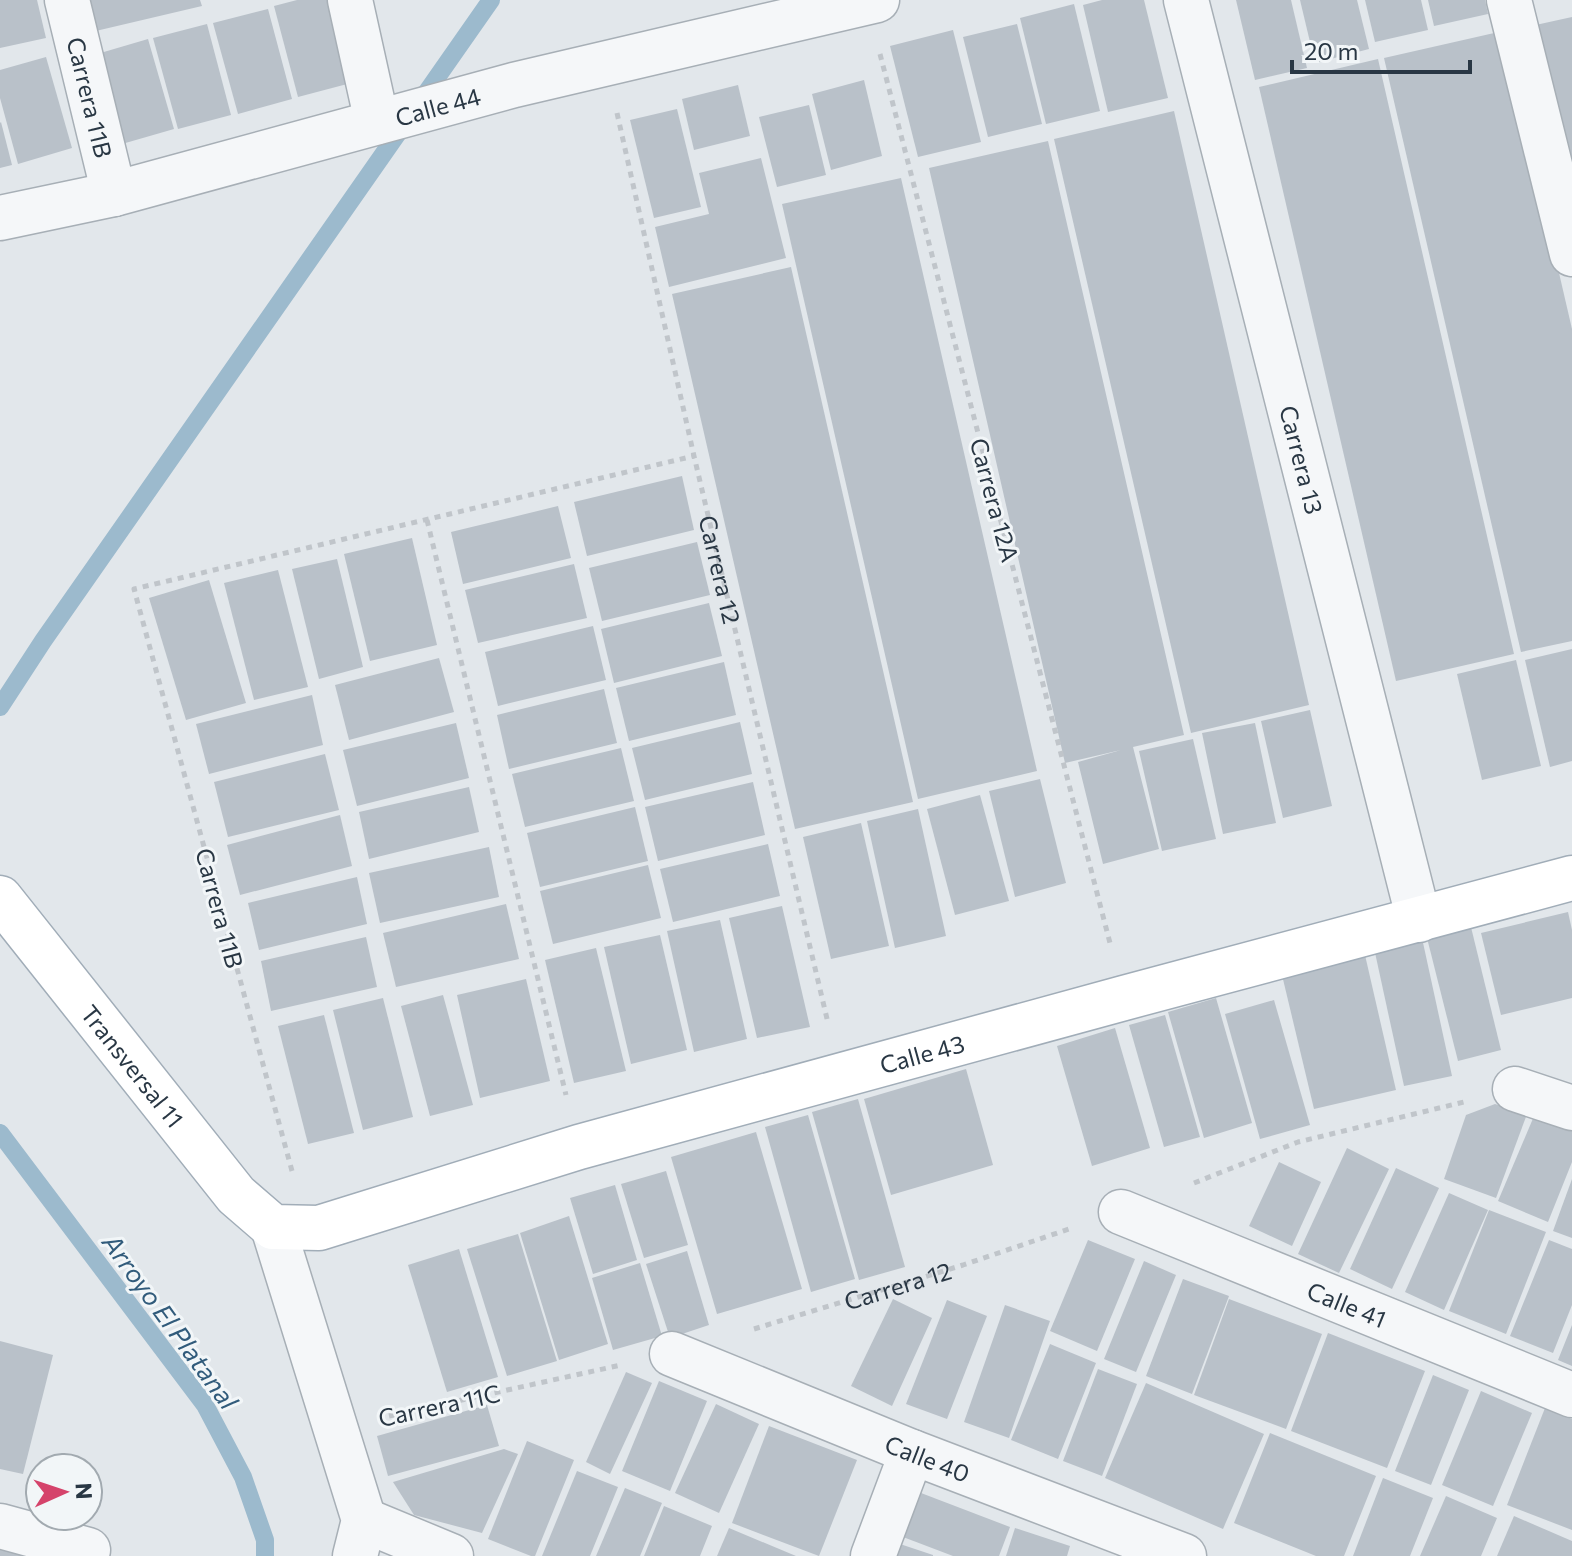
<svg xmlns="http://www.w3.org/2000/svg" width="1572" height="1556" viewBox="0 0 1572 1556" font-family="Commissioner,sans-serif">
  <rect width="100%" height="100%" fill="#e2e7eb"/>
  <g fill="none" stroke-linecap="round" stroke-linejoin="round">
    <g stroke="#9cbacd" stroke-width="18">
      <polyline points="0,707 43,641 491,0"/>
      <polyline points="0,1133 205,1405 243,1477 265,1540 265,1556"/>
    </g>
  </g>
  <g fill="#b9c1c9">
    <polygon points="0,0 37,0 46,38 0,48"/>
    <polygon points="75,0 200,0 202,6 83,34"/>
    <polygon points="297,0 329,0 351,83 298,97 274,6"/>
    <polygon points="1102,0 1144,0 1168,98 1108,112 1083,5"/>
    <polygon points="1236,0 1291,0 1307,68 1255,80"/>
    <polygon points="1300,0 1357,0 1369,49 1315,63"/>
    <polygon points="1365,0 1421,0 1428,30 1375,42"/>
    <polygon points="1428,0 1485,0 1488,14 1434,26"/>
    <polygon points="1074,4 1100,111 1046,124 1020,18"/>
    <polygon points="268,9 292,99 238,114 213,23"/>
    <polygon points="1572,17 1572,195 1531,26"/>
    <polygon points="207,24 231,115 178,129 153,38"/>
    <polygon points="1017,24 1042,124 988,137 963,37"/>
    <polygon points="953,30 981,142 918,157 890,46"/>
    <polygon points="1503,31 1572,329 1572,641 1521,652 1384,58"/>
    <polygon points="148,39 174,129 122,144 97,54"/>
    <polygon points="46,57 72,148 18,164 0,98 0,70"/>
    <polygon points="1378,59 1514,654 1396,681 1259,87"/>
    <polygon points="864,80 882,156 831,170 812,94"/>
    <polygon points="738,85 750,136 694,150 682,99"/>
    <polygon points="809,105 826,175 777,187 759,117"/>
    <polygon points="677,109 701,207 654,218 630,120"/>
    <polygon points="1174,111 1309,705 1191,733 1054,139"/>
    <polygon points="1,122 12,165 0,168 0,123"/>
    <polygon points="1048,141 1184,735 1133,747 1159,849 1103,864 1078,762 1121,750 1065,763 929,168"/>
    <polygon points="761,158 786,258 669,287 655,227 709,214 699,173"/>
    <polygon points="901,178 1037,771 918,799 782,204"/>
    <polygon points="791,267 913,802 795,829 672,294"/>
    <polygon points="682,476 694,530 587,556 574,502"/>
    <polygon points="558,506 571,558 463,584 451,532"/>
    <polygon points="412,538 437,645 370,661 344,554"/>
    <polygon points="697,542 710,595 602,621 589,568"/>
    <polygon points="337,559 363,667 319,679 292,569"/>
    <polygon points="574,564 587,618 478,643 465,590"/>
    <polygon points="278,570 308,687 254,700 224,583"/>
    <polygon points="209,580 246,703 186,720 149,598"/>
    <polygon points="709,603 722,656 614,683 601,629"/>
    <polygon points="593,626 606,680 498,706 485,652"/>
    <polygon points="1572,649 1572,761 1550,767 1525,660"/>
    <polygon points="439,658 454,712 349,740 335,685"/>
    <polygon points="1516,660 1541,766 1482,780 1457,674"/>
    <polygon points="724,662 736,715 629,741 616,688"/>
    <polygon points="604,689 617,743 509,769 497,715"/>
    <polygon points="312,695 323,745 209,774 196,724"/>
    <polygon points="1310,710 1332,806 1283,818 1261,721"/>
    <polygon points="740,722 752,774 645,800 632,748"/>
    <polygon points="456,723 469,778 357,806 343,750"/>
    <polygon points="1255,723 1276,823 1223,834 1202,733"/>
    <polygon points="1193,739 1216,839 1162,851 1139,751"/>
    <polygon points="621,748 634,801 525,827 512,774"/>
    <polygon points="325,754 339,810 228,837 214,782"/>
    <polygon points="1040,779 1066,883 1015,897 989,791"/>
    <polygon points="753,782 765,835 658,861 645,807"/>
    <polygon points="469,787 479,832 369,859 359,812"/>
    <polygon points="980,795 1009,901 955,915 927,809"/>
    <polygon points="635,807 648,861 540,887 527,833"/>
    <polygon points="918,809 946,936 895,948 867,821"/>
    <polygon points="340,815 352,866 240,895 227,845"/>
    <polygon points="861,823 889,946 831,959 803,837"/>
    <polygon points="768,844 780,896 673,922 660,869"/>
    <polygon points="489,847 499,897 380,923 369,873"/>
    <polygon points="648,865 661,918 553,944 540,891"/>
    <polygon points="357,877 367,924 259,950 248,903"/>
    <polygon points="506,904 519,959 396,987 383,933"/>
    <polygon points="782,906 810,1027 757,1038 729,918"/>
    <polygon points="1568,912 1572,930 1572,998 1501,1015 1481,933"/>
    <polygon points="720,920 747,1039 694,1052 667,931"/>
    <polygon points="1470,923 1501,1050 1458,1061 1426,934"/>
    <polygon points="660,935 687,1050 631,1064 604,947"/>
    <polygon points="366,937 377,987 271,1011 261,961"/>
    <polygon points="1422,938 1452,1076 1404,1086 1374,948"/>
    <polygon points="596,948 626,1071 574,1083 545,960"/>
    <polygon points="1365,955 1396,1090 1314,1109 1282,975"/>
    <polygon points="526,979 550,1081 480,1098 457,995"/>
    <polygon points="443,995 473,1105 430,1116 401,1006"/>
    <polygon points="383,998 413,1117 363,1130 333,1010"/>
    <polygon points="1216,998 1252,1123 1204,1138 1168,1012"/>
    <polygon points="1274,1000 1310,1125 1260,1139 1225,1014"/>
    <polygon points="324,1015 354,1133 308,1144 278,1026"/>
    <polygon points="1165,1015 1200,1137 1164,1147 1129,1025"/>
    <polygon points="1115,1028 1150,1148 1092,1166 1057,1046"/>
    <polygon points="966,1069 993,1165 891,1195 864,1099"/>
    <polygon points="858,1099 905,1267 859,1280 812,1112"/>
    <polygon points="1495,1104 1527,1114 1496,1198 1444,1179 1466,1115"/>
    <polygon points="1537,1109 1572,1124 1572,1162 1548,1222 1498,1201"/>
    <polygon points="808,1115 855,1279 811,1292 765,1127"/>
    <polygon points="756,1132 802,1289 717,1314 671,1157"/>
    <polygon points="1347,1148 1389,1169 1339,1273 1298,1254"/>
    <polygon points="1279,1162 1321,1182 1292,1246 1249,1226"/>
    <polygon points="1396,1168 1439,1188 1392,1289 1350,1269"/>
    <polygon points="666,1171 688,1245 644,1258 621,1184"/>
    <polygon points="1572,1179 1572,1238 1553,1231"/>
    <polygon points="615,1185 637,1260 593,1274 570,1198"/>
    <polygon points="1449,1193 1488,1210 1444,1310 1405,1292"/>
    <polygon points="1489,1210 1546,1232 1506,1334 1449,1311"/>
    <polygon points="569,1216 608,1344 559,1360 520,1233"/>
    <polygon points="518,1234 557,1361 507,1376 467,1249"/>
    <polygon points="1088,1240 1135,1259 1097,1351 1050,1331"/>
    <polygon points="1549,1240 1572,1249 1572,1305 1553,1353 1510,1336"/>
    <polygon points="459,1249 498,1377 447,1392 408,1265"/>
    <polygon points="687,1251 709,1325 670,1338 646,1264"/>
    <polygon points="1144,1261 1176,1275 1136,1372 1104,1359"/>
    <polygon points="640,1263 662,1336 613,1350 592,1278"/>
    <polygon points="1183,1279 1229,1296 1192,1394 1146,1376"/>
    <polygon points="893,1299 932,1318 892,1406 851,1386"/>
    <polygon points="1229,1299 1322,1334 1286,1429 1194,1395"/>
    <polygon points="947,1300 987,1316 947,1419 906,1404"/>
    <polygon points="1005,1305 1050,1321 1009,1438 964,1422"/>
    <polygon points="1572,1325 1572,1366 1558,1360"/>
    <polygon points="1328,1333 1425,1371 1387,1468 1291,1431"/>
    <polygon points="0,1341 53,1355 23,1474 0,1469"/>
    <polygon points="1050,1344 1096,1363 1058,1459 1011,1440"/>
    <polygon points="1098,1369 1137,1384 1102,1476 1063,1461"/>
    <polygon points="626,1372 652,1383 610,1474 586,1462"/>
    <polygon points="1433,1375 1469,1390 1431,1485 1395,1471"/>
    <polygon points="659,1381 707,1401 670,1491 622,1471"/>
    <polygon points="1146,1383 1264,1434 1223,1529 1105,1478"/>
    <polygon points="1481,1391 1532,1413 1493,1506 1442,1485"/>
    <polygon points="716,1404 759,1424 719,1513 675,1493"/>
    <polygon points="487,1405 499,1446 388,1476 377,1436"/>
    <polygon points="1545,1408 1572,1419 1572,1530 1507,1505"/>
    <polygon points="769,1426 857,1460 819,1556 732,1523"/>
    <polygon points="1270,1433 1376,1476 1344,1556 1316,1556 1234,1523"/>
    <polygon points="527,1441 574,1460 535,1556 531,1556 488,1539"/>
    <polygon points="504,1449 518,1454 482,1533 414,1515 393,1482"/>
    <polygon points="577,1471 618,1487 590,1556 542,1556"/>
    <polygon points="1383,1478 1433,1498 1410,1556 1353,1556"/>
    <polygon points="625,1488 662,1503 640,1556 596,1556"/>
    <polygon points="921,1493 1010,1527 999,1556 953,1556 903,1537"/>
    <polygon points="1446,1496 1497,1518 1481,1556 1420,1556"/>
    <polygon points="664,1506 712,1526 700,1556 644,1556"/>
    <polygon points="1514,1516 1572,1541 1572,1556 1497,1556"/>
    <polygon points="729,1528 796,1556 717,1556"/>
    <polygon points="1015,1528 1070,1546 1067,1556 1006,1556"/>
    <polygon points="900,1544 933,1555 933,1556 896,1556"/>
    <polygon points="0,1549 21,1555 21,1556 0,1556"/>
  </g>
  <g fill="none" stroke-linecap="round" stroke-linejoin="round">
    <defs>
      <g id="minor">
        <path id="s3" d="M67,0L114,194"/>
        <polyline points="350,0 377,122"/>
        <path id="s4" d="M1186,0L1419,920"/>
        <polyline points="1509,0 1572,254"/>
        <path id="s5" d="M0,218L114,194L514,85L877,0"/>
        <polyline points="1515,1089 1572,1108"/>
        <path id="s6" d="M1121,1212L1572,1395"/>
        <polyline points="273,1227 364,1520 355,1556"/>
        <path id="s7" d="M672,1354L912,1452L1184,1556"/>
        <polyline points="364,1520 451,1556"/>
        <polyline points="0,1526 88,1550"/>
        <polyline points="873,1556 912,1452"/>
      </g>
      <g id="major">
        <path id="s8" d="M0,898L236,1195L273,1227L319,1228L579,1147L1124,998L1572,878"/>
      </g>
    </defs>
    <use href="#minor" stroke="#a7afb6" stroke-width="47"/>
    <use href="#major" stroke="#a1adb8" stroke-width="47"/>
    <g stroke="#c0c5ca" stroke-width="5" stroke-dasharray="6 6" stroke-linecap="butt">
      <polyline points="880,54 1111,947"/>
      <path id="s1" d="M617,113L694,456L828,1023"/>
      <polyline points="427,520 566,1095"/>
      <polyline points="292,1171 134,589 694,456"/>
      <polyline points="1194,1183 1298,1142 1464,1102"/>
      <path id="s2" d="M754,1329L963,1265L1072,1228"/>
      <polyline points="389,1416 621,1365"/>
    </g>
    <use href="#minor" stroke="#f5f7f9" stroke-width="44"/>
    <use href="#major" stroke="#fff" stroke-width="44"/>
  </g>
  <g text-anchor="middle" dominant-baseline="central" stroke-width="6" stroke-linejoin="round" paint-order="stroke">
    <g font-size="24" fill="#293744" stroke="#f2f6f8">
      <text stroke="none"><textPath href="#s3" startOffset="100">Carrera 11B</textPath></text>
      <text stroke="none"><textPath href="#s5" startOffset="452">Calle 44</textPath></text>
      <text stroke="none"><textPath href="#s4" startOffset="474">Carrera 13</textPath></text>
      <text transform="translate(995 500) rotate(75)">Carrera 12A</text>
      <text stroke="none"><textPath href="#s1" startOffset="468">Carrera 12</textPath></text>
      <text transform="translate(220 908) rotate(75)">Carrera 11B</text>
      <text stroke="none"><textPath href="#s8" startOffset="1102">Calle 43</textPath></text>
      <text stroke="none"><textPath href="#s8" startOffset="214">Transversal 11</textPath></text>
      <text stroke="none"><textPath href="#s2" startOffset="150">Carrera 12</textPath></text>
      <text stroke="none"><textPath href="#s6" startOffset="244">Calle 41</textPath></text>
      <text transform="translate(439 1405) rotate(-12)">Carrera 11C</text>
      <text stroke="none"><textPath href="#s7" startOffset="276">Calle 40</textPath></text>
    </g>
    <g font-size="26" font-style="italic" fill="#315b7b" stroke="#f2f6f8">
      <text transform="translate(171 1321) rotate(54)">Arroyo El Platanal</text>
    </g>
  </g>
  <g transform="translate(64 1492) rotate(87)"><circle r="38" fill="#f2f6f8" stroke="#a2aab0" stroke-width="2"/>
  <path d="M0-6L14 30L0 20L-14 30Z" fill="#d5436b"/>
  <text y="-12" font-size="22" font-weight="bold" text-anchor="middle" fill="#293744">N</text>
  </g>
  <path d="M1292 60v12h178v-12" fill="none" stroke="#293744" stroke-width="4"/>
  <text x="1304" y="60" font-size="24" fill="#293744" stroke="#f2f6f8" stroke-width="6" paint-order="stroke">20 m</text>
</svg>
